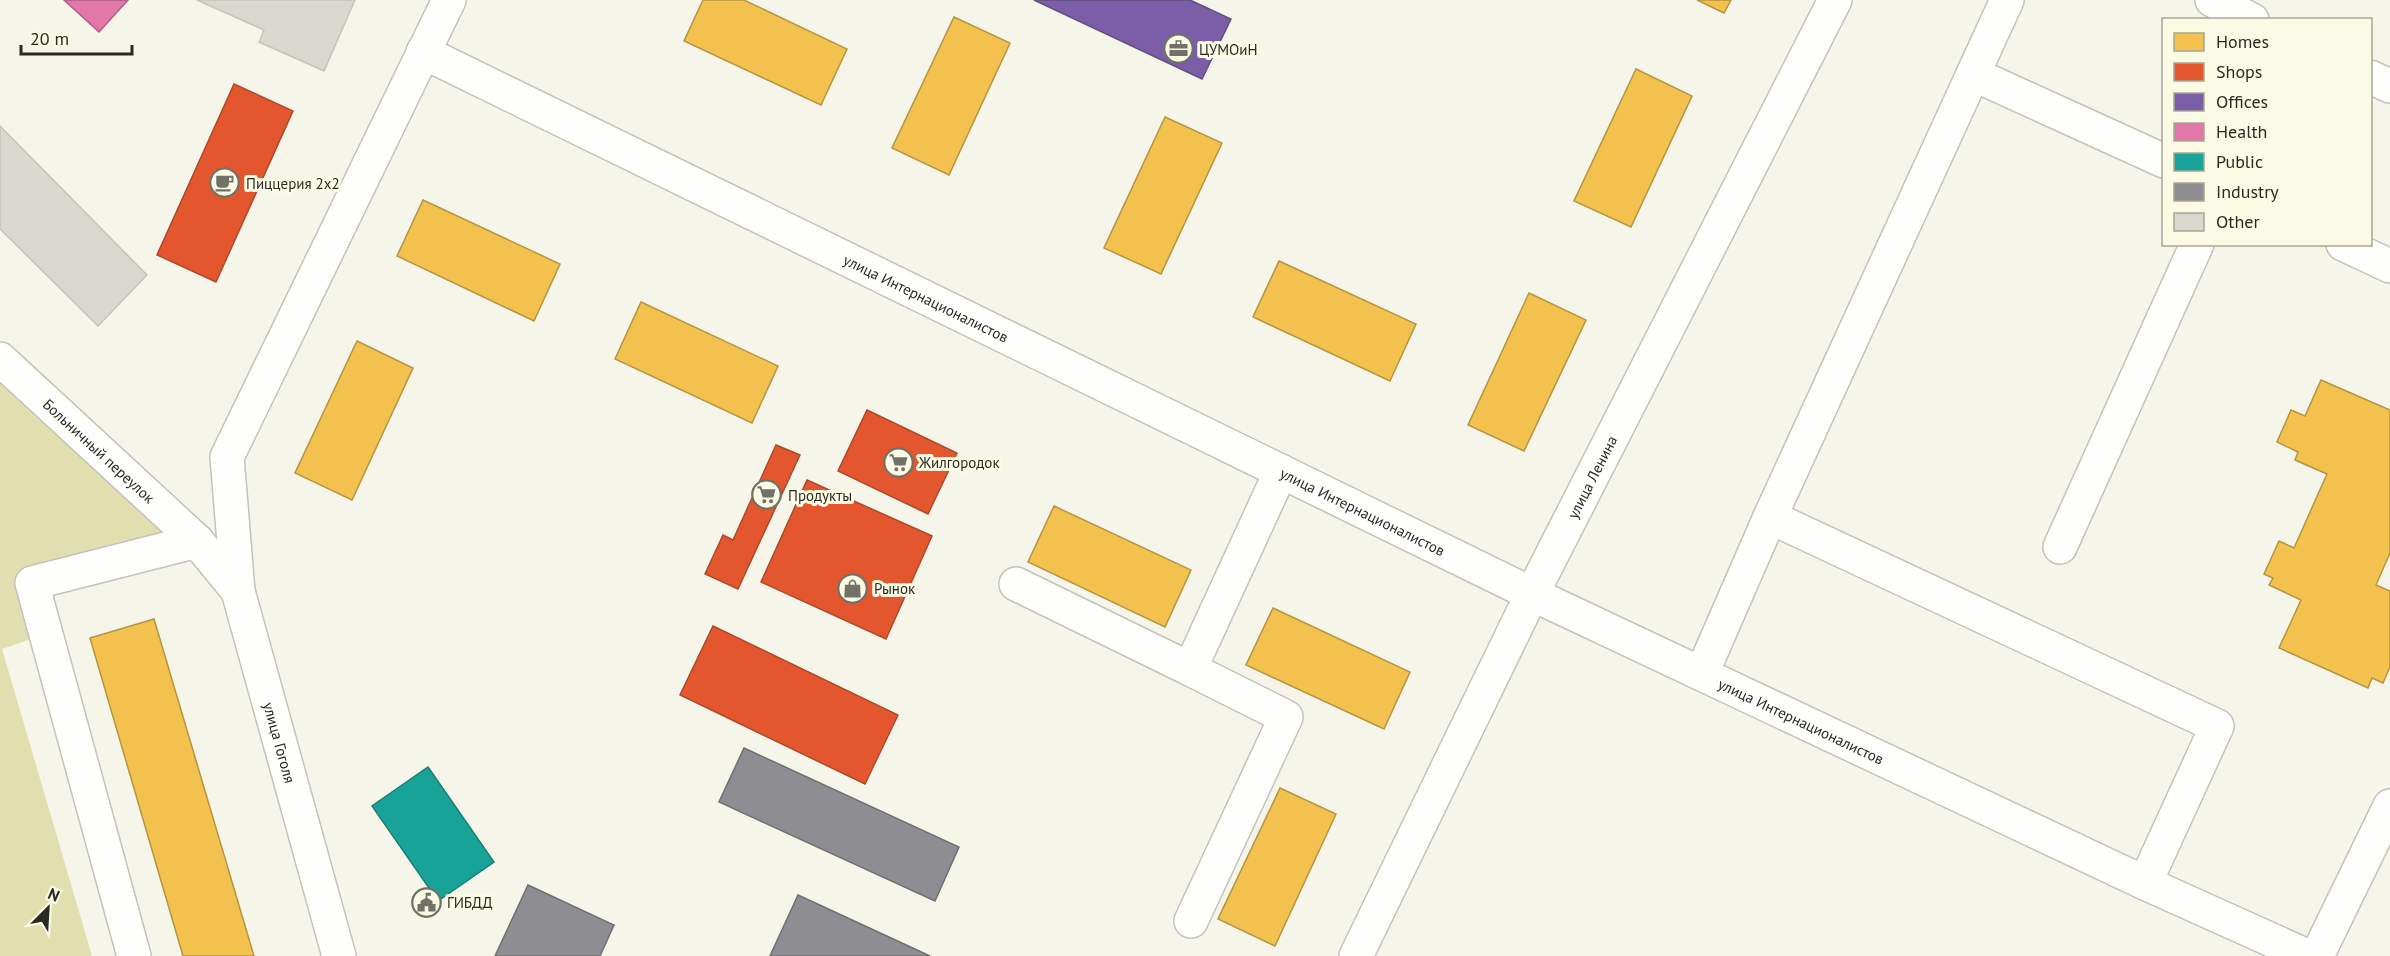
<svg xmlns="http://www.w3.org/2000/svg" width="2390" height="956" viewBox="0 0 2390 956" font-family="'PT Sans',sans-serif">
  <rect width="100%" height="100%" fill="#f5f5ea"/>
  <polygon fill="#e1deaf" points="0,359 197,541 54,578 46,634 2,649 92,956 0,956"/>
  <g fill="#f2c14e" stroke="#b69441" stroke-width="1.5">
    <polygon points="703,0 744,0 847,49 821,105 684,41"/>
    <polygon points="1697,0 1731,0 1724,13"/>
    <polygon points="954,17 1010,43 949,175 892,148"/>
    <polygon points="1636,69 1692,96 1631,227 1574,201"/>
    <polygon points="1165,117 1222,143 1161,274 1104,248"/>
    <polygon points="423,200 560,264 534,321 397,256"/>
    <polygon points="1279,261 1416,324 1390,381 1253,317"/>
    <polygon points="1529,293 1586,320 1524,451 1468,425"/>
    <polygon points="641,302 778,366 752,423 615,359"/>
    <polygon points="357,341 413,368 352,500 295,473"/>
    <polygon points="2321,380 2390,410 2390,553 2376,585 2390,591 2390,667 2383,683 2372,678 2368,688 2279,648 2301,600 2269,585 2273,578 2264,574 2279,541 2294,548 2327,474 2295,460 2298,452 2277,442 2291,410 2305,416"/>
    <polygon points="1054,506 1191,570 1165,627 1028,562"/>
    <polygon points="1273,608 1410,672 1384,729 1246,665"/>
    <polygon points="154,619 254,956 183,956 90,638"/>
    <polygon points="1280,788 1336,814 1275,946 1218,919"/>
  </g>
  <g fill="#e4572e" stroke="#ac4a2a" stroke-width="1.5">
    <polygon points="234,84 293,111 216,282 157,255"/>
    <polygon points="867,410 957,453 928,514 838,471"/>
    <polygon points="776,445 800,455 738,589 705,574 723,535 733,540"/>
    <polygon points="807,480 932,536 886,639 761,582"/>
    <polygon points="713,626 898,715 865,784 680,695"/>
  </g>
  <polygon fill="#7b5ea7" stroke="#634e7f" stroke-width="1.5" points="1034,0 1190,0 1231,19 1202,79"/>
  <polygon fill="#e377a8" stroke="#ac6080" stroke-width="1.5" points="64,0 128,0 99,32"/>
  <polygon fill="#17a398" stroke="#1d7f75" stroke-width="1.5" points="428,767 494,862 438,901 372,806"/>
  <g fill="#8d8d92" stroke="#706f70" stroke-width="1.5">
    <polygon points="744,748 959,847 935,901 719,802"/>
    <polygon points="528,885 614,925 600,956 495,956"/>
    <polygon points="798,895 930,956 770,956"/>
  </g>
  <g fill="#d8d8ce" stroke="#c4c4bb" stroke-width="1.5">
    <polygon points="197,0 355,0 324,71 259,42 264,30"/>
    <polygon points="0,126 147,275 98,326 0,229"/>
  </g>
  <g fill="none" stroke-linecap="round" stroke-linejoin="round">
    <defs>
      <g id="minor">
        <polyline points="2212,0 2252,20"/>
        <path id="s1" d="M423,52L1532,594L2145,883L2307,956"/>
        <polyline points="1973,74 2164,161"/>
        <polyline points="2370,77 2390,86"/>
        <polyline points="2343,244 2390,266"/>
        <path id="s2" d="M0,359L197,541L238,591L339,956"/>
        <polyline points="1770,517 2217,726 2145,883"/>
        <polyline points="2060,547 2197,244"/>
        <polyline points="1016,584 1190,669 1281,471"/>
        <polyline points="238,591 227,457 449,0"/>
        <polyline points="1190,669 1286,717 1191,921"/>
        <polyline points="1702,673 1770,517 2007,0"/>
        <polyline points="134,956 32,583 197,541"/>
        <path id="s3" d="M1356,956L1532,594L1835,0"/>
        <polyline points="2317,956 2390,806"/>
      </g>
    </defs>
    <use href="#minor" stroke="#c3c3bb" stroke-width="36"/>
    <use href="#minor" stroke="#fefefc" stroke-width="33"/>
  </g>
  <defs>
    <symbol id="office-ring" viewBox="-11 -11 22 22"><circle r="9.5" fill="#fafae5" stroke="#727168" stroke-width="1.5"/><path d="M-6-3h4V-5.5h4V-3h4V5H-6ZM-1-4.5V-3h2v-1.5ZM-6 0V1H6V0Z" fill="#727168"/></symbol>
    <symbol id="cafe-ring" viewBox="-11 -11 22 22"><circle r="9.5" fill="#fafae5" stroke="#727168" stroke-width="1.5"/><path d="M-5.5-4.5H6V0H3Q3 3.5 0 3.5H-2.5Q-5.5 3.5-5.5 0ZM3-3.2v2h1.7v-2ZM-6 4.5H4V6H-6Z" fill="#727168"/></symbol>
    <symbol id="supermarket-ring" viewBox="-11 -11 22 22"><circle r="9.5" fill="#fafae5" stroke="#727168" stroke-width="1.5"/><path d="M-6-5.5h2.5l.6 2H6L4.5 2H-2.5L-4.4-4H-6ZM-1.5 3.2a1.3 1.3 0 1 0 .1 0ZM3 3.2a1.3 1.3 0 1 0 .1 0Z" fill="#727168"/></symbol>
    <symbol id="shop-ring" viewBox="-11 -11 22 22"><circle r="9.5" fill="#fafae5" stroke="#727168" stroke-width="1.5"/><path d="M-5-2.5h2.3a2.7 3.5 0 0 1 5.4 0H5L5.5 6h-11ZM-1.5-2.5h3a1.5 2.3 0 0 0-3 0Z" fill="#727168"/></symbol>
    <symbol id="civic-ring" viewBox="-11 -11 22 22"><circle r="9.5" fill="#fafae5" stroke="#727168" stroke-width="1.5"/><path d="M-.6-6.5H3V-4.5H.6V-3L4-1V1h2V6H-6V1h2V-1L-.6-3ZM-1.2 2.5V6h2.4V2.5Z" fill="#727168"/></symbol>
  </defs>
  <g fill-rule="evenodd">
    <use href="#office-ring" x="1162" y="32" width="33" height="33"/>
    <use href="#cafe-ring" x="208" y="166" width="33" height="33"/>
    <use href="#supermarket-ring" x="882" y="446" width="33" height="33"/>
    <use href="#supermarket-ring" x="750" y="478" width="33" height="33"/>
    <use href="#shop-ring" x="836" y="572" width="33" height="33"/>
    <use href="#civic-ring" x="410" y="886" width="33" height="33"/>
  </g>
  <g text-anchor="middle" dominant-baseline="central" stroke-width="6" stroke-linejoin="round" paint-order="stroke">
    <g font-size="15" fill="#2b2a22" stroke="#fafae5" text-anchor="start">
      <text x="1199" y="49">ЦУМОиН</text>
      <text x="246" y="183">Пиццерия 2х2</text>
      <text x="919" y="462">Жилгородок</text>
      <text x="788" y="495">Продукты</text>
      <text x="874" y="588">Рынок</text>
      <text x="447" y="902">ГИБДД</text>
    </g>
    <g font-size="15" fill="#2b2a22" stroke="#fafae5">
      <text stroke="none"><textPath href="#s1" startOffset="560">улица Интернационалистов</textPath></text>
      <text stroke="none"><textPath href="#s2" startOffset="135">Больничный переулок</textPath></text>
      <text stroke="none"><textPath href="#s3" startOffset="534">улица Ленина</textPath></text>
      <text stroke="none"><textPath href="#s1" startOffset="1046">улица Интернационалистов</textPath></text>
      <text stroke="none"><textPath href="#s1" startOffset="1532">улица Интернационалистов</textPath></text>
      <text stroke="none"><textPath href="#s2" startOffset="490">улица Гоголя</textPath></text>
    </g>
  </g>
  <rect x="2162" y="18" width="210" height="228" fill="#fafae5" stroke="#a7a797" stroke-width="1.5"/>
  <rect x="2174" y="33" width="30" height="18" fill="#f2c14e" stroke="#a7a797" stroke-width="1.5"/>
  <text x="2216" y="48" font-size="18" fill="#2b2a22">Homes</text>
  <rect x="2174" y="63" width="30" height="18" fill="#e4572e" stroke="#a7a797" stroke-width="1.5"/>
  <text x="2216" y="78" font-size="18" fill="#2b2a22">Shops</text>
  <rect x="2174" y="93" width="30" height="18" fill="#7b5ea7" stroke="#a7a797" stroke-width="1.5"/>
  <text x="2216" y="108" font-size="18" fill="#2b2a22">Offices</text>
  <rect x="2174" y="123" width="30" height="18" fill="#e377a8" stroke="#a7a797" stroke-width="1.5"/>
  <text x="2216" y="138" font-size="18" fill="#2b2a22">Health</text>
  <rect x="2174" y="153" width="30" height="18" fill="#17a398" stroke="#a7a797" stroke-width="1.5"/>
  <text x="2216" y="168" font-size="18" fill="#2b2a22">Public</text>
  <rect x="2174" y="183" width="30" height="18" fill="#8d8d92" stroke="#a7a797" stroke-width="1.5"/>
  <text x="2216" y="198" font-size="18" fill="#2b2a22">Industry</text>
  <rect x="2174" y="213" width="30" height="18" fill="#d8d8ce" stroke="#a7a797" stroke-width="1.5"/>
  <text x="2216" y="228" font-size="18" fill="#2b2a22">Other</text>
  <g transform="translate(48 908) rotate(24)" stroke="#fafae5" stroke-width="4.5" paint-order="stroke">
  <path d="M0-4.5L10 22L0 15L-10 22Z" fill="#2b2a22"/>
  <text y="-9" font-size="16" font-weight="bold" text-anchor="middle" fill="#2b2a22">N</text>
  </g>
  <path d="M21 45v9h111v-9" fill="none" stroke="#2b2a22" stroke-width="3"/>
  <text x="30" y="45" font-size="18" fill="#2b2a22" stroke="#fafae5" stroke-width="4.5" paint-order="stroke">20 m</text>
</svg>
